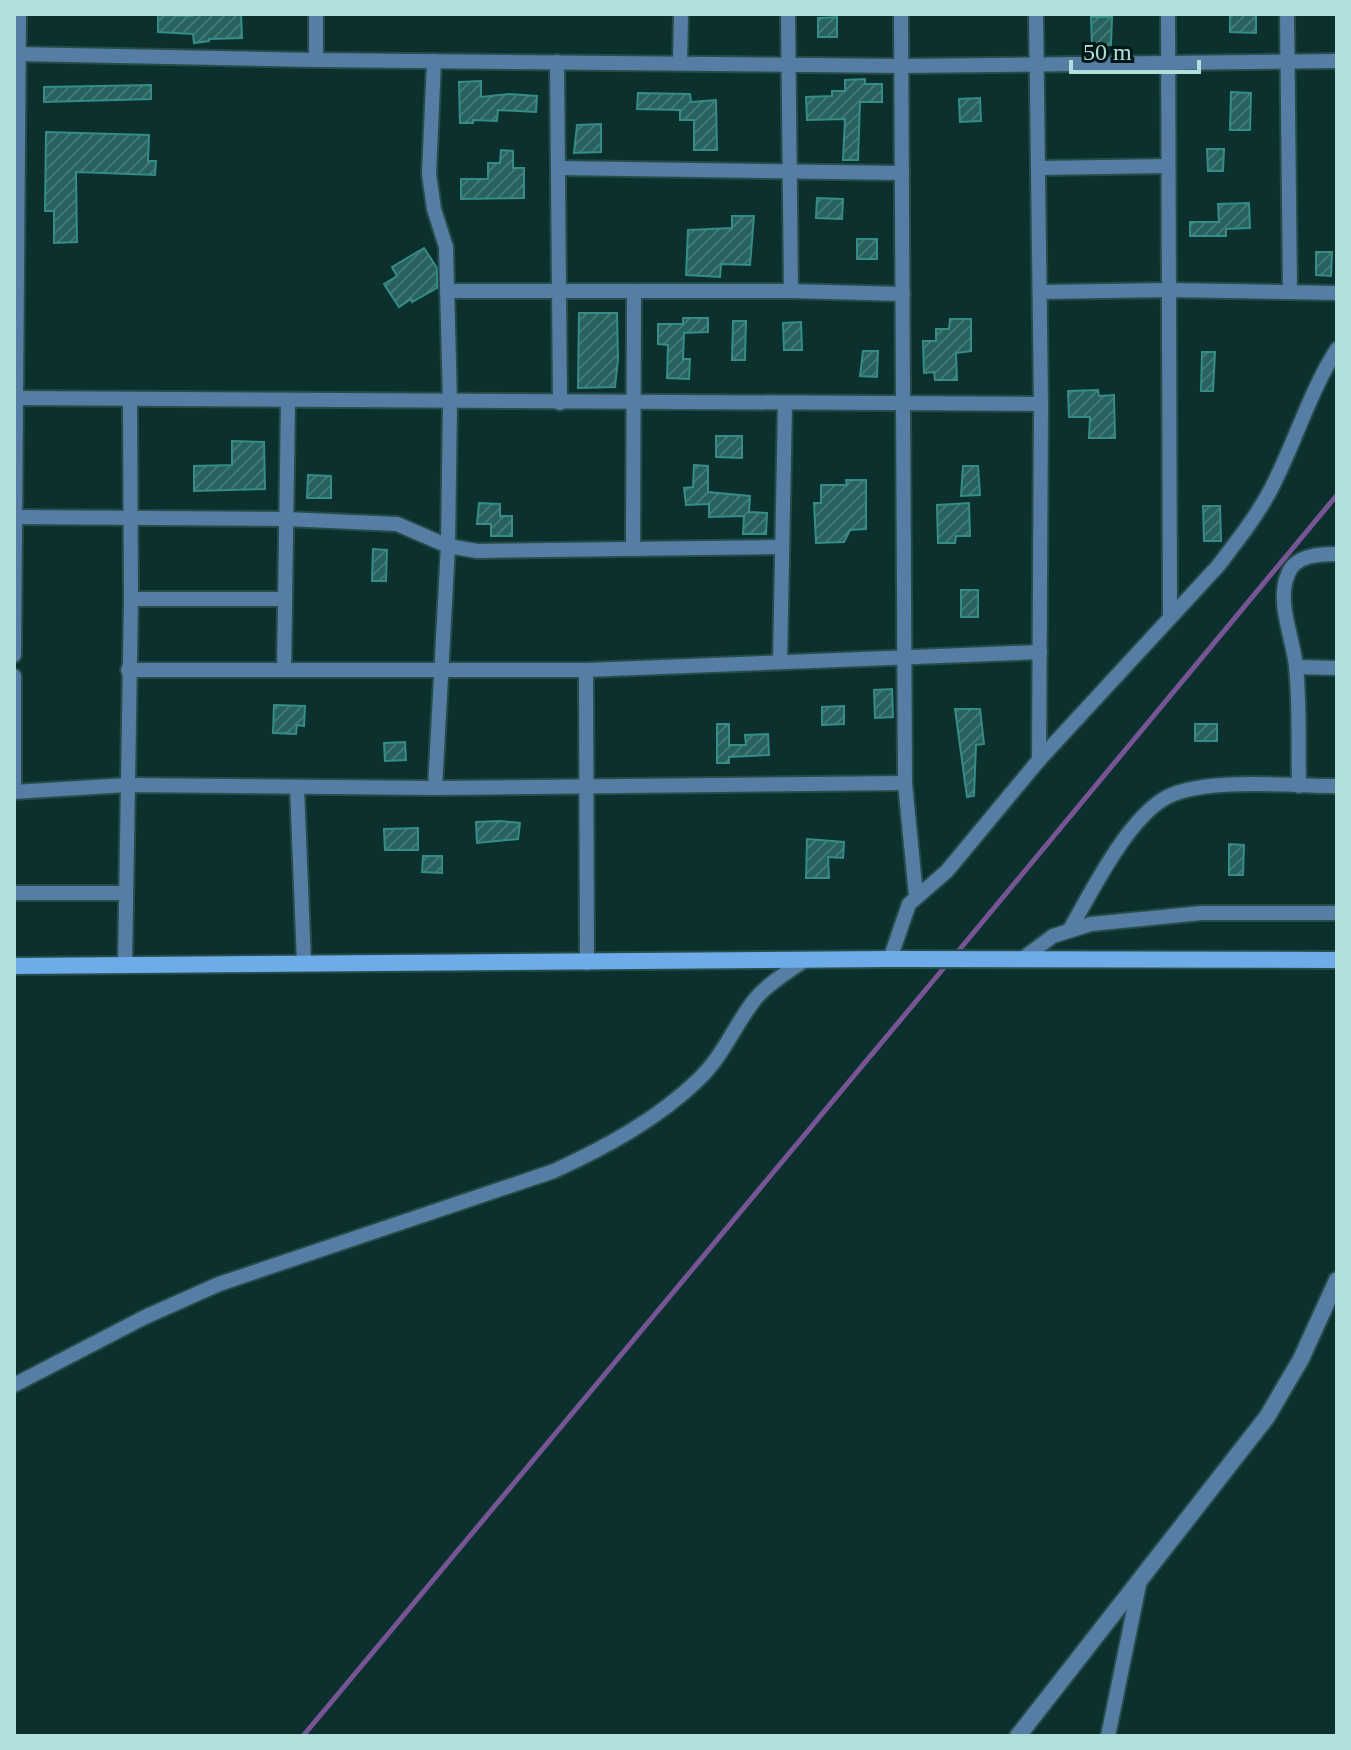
<svg xmlns="http://www.w3.org/2000/svg" width="1351" height="1750" viewBox="0 0 1351 1750" font-family="'Times New Roman',serif">
  <defs>
    <pattern id="building-hatch" width="6" height="6" patternUnits="userSpaceOnUse" patternTransform="scale(2)"><rect width="6" height="6" fill="#27625e"/><path d="M-1 1l2-2M0 6l6-6M5 7l2-2" fill="none" stroke="#447874"/></pattern>
  </defs>
  <rect width="100%" height="100%" fill="#0c302e"/>
  <g fill="none" stroke-linecap="round" stroke-linejoin="round">
    <g stroke="#775493" stroke-width="5">
      <polyline points="955,955 1337,495"/>
      <polyline points="303,1736 948,963"/>
    </g>
  </g>
  <g fill="url(#building-hatch)" stroke="#368c86" stroke-width="2">
    <polygon points="192,14 241,14 242,38 209,39 209,41 194,43 193,34 158,32 158,15 192,16"/>
    <polygon points="1230,14 1256,14 1256,33 1230,32"/>
    <polygon points="837,17 837,37 818,37 818,18"/>
    <polygon points="1091,17 1112,17 1111,45 1092,46"/>
    <polygon points="865,79 865,84 882,84 882,102 860,102 858,160 843,160 845,119 807,120 806,97 832,96 832,91 845,91 845,80"/>
    <polygon points="481,81 481,97 509,94 537,96 536,112 498,110 497,121 473,120 473,123 460,123 459,82"/>
    <polygon points="151,85 151,99 44,102 44,87"/>
    <polygon points="1231,92 1251,93 1250,130 1230,130"/>
    <polygon points="638,93 690,94 691,102 716,100 717,150 694,150 694,120 680,120 680,110 637,109"/>
    <polygon points="980,98 981,121 960,122 959,99"/>
    <polygon points="601,124 601,152 574,153 577,125"/>
    <polygon points="46,132 149,135 148,161 156,161 155,175 76,172 77,242 54,243 54,211 45,211"/>
    <polygon points="1207,149 1224,149 1223,171 1208,171"/>
    <polygon points="501,150 513,151 513,168 524,168 524,198 461,199 461,179 488,179 488,163 500,163"/>
    <polygon points="817,198 843,199 842,219 816,218"/>
    <polygon points="1249,203 1250,228 1226,229 1226,236 1190,236 1190,222 1219,222 1218,204"/>
    <polygon points="732,216 754,216 750,265 721,264 720,277 686,275 688,230 732,228"/>
    <rect x="857" y="239" width="20" height="20"/>
    <polygon points="424,248 437,268 437,288 412,302 411,299 399,307 384,284 397,276 392,267"/>
    <polygon points="1316,252 1332,252 1331,276 1316,275"/>
    <polygon points="579,313 617,313 618,359 615,387 578,388"/>
    <polygon points="683,318 708,318 708,332 684,333 683,359 690,359 689,379 667,378 668,345 658,344 658,324 683,324"/>
    <polygon points="950,319 971,319 971,351 956,353 957,380 935,380 934,372 924,373 923,341 936,341 936,329 949,329"/>
    <polygon points="733,321 746,321 745,360 732,360"/>
    <polygon points="801,322 802,350 784,350 783,323"/>
    <polygon points="863,351 878,351 877,377 860,376"/>
    <polygon points="1202,352 1215,352 1213,391 1201,391"/>
    <polygon points="1098,390 1099,396 1114,395 1115,438 1089,438 1090,417 1069,417 1068,391"/>
    <polygon points="716,436 742,436 742,458 716,457"/>
    <polygon points="232,441 264,442 265,489 194,491 194,466 232,465"/>
    <polygon points="694,465 708,466 708,492 750,496 749,512 767,513 766,534 743,534 744,516 709,517 709,504 686,505 684,488 693,487"/>
    <polygon points="963,466 978,466 980,495 961,496"/>
    <polygon points="308,475 331,476 331,498 307,498"/>
    <polygon points="846,480 866,480 866,529 850,530 844,542 816,543 814,503 821,503 821,485 847,485"/>
    <polygon points="479,503 500,504 500,516 512,516 512,536 491,536 491,524 477,524"/>
    <polygon points="969,503 970,536 956,536 955,543 938,543 937,505"/>
    <polygon points="1203,506 1220,506 1221,541 1204,541"/>
    <polygon points="373,549 387,550 386,581 372,581"/>
    <rect x="961" y="590" width="17" height="27"/>
    <polygon points="892,689 893,717 875,718 874,690"/>
    <polygon points="274,705 305,706 304,726 297,725 296,734 273,733"/>
    <polygon points="844,706 844,724 822,725 822,707"/>
    <polygon points="955,709 980,709 984,744 976,745 974,796 967,797"/>
    <polygon points="717,724 729,724 729,745 746,745 745,735 768,734 769,755 729,757 729,763 717,763"/>
    <rect x="1195" y="724" width="22" height="17"/>
    <polygon points="405,742 406,760 385,761 384,743"/>
    <polygon points="500,821 520,823 518,839 477,843 476,822"/>
    <polygon points="418,828 418,850 385,850 384,829"/>
    <polygon points="807,839 844,842 843,858 828,857 829,878 806,878"/>
    <polygon points="1229,844 1244,845 1243,875 1229,875"/>
    <polygon points="423,856 442,856 442,873 422,872"/>
  </g>
  <g fill="none" stroke-linecap="round" stroke-linejoin="round">
    <defs>
      <g id="minor">
        <polyline points="788,14 791,291"/>
        <polyline points="901,14 905,783 916,896"/>
        <polyline points="1036,14 1041,404 1039,760"/>
        <polyline points="1168,14 1170,618"/>
        <polyline points="1287,14 1290,292"/>
        <polyline points="17,54 316,60 901,66 1337,61"/>
        <polyline points="316,60 316,14"/>
        <polyline points="434,61 429,174 434,209 446,247 450,402 448,546 435,788"/>
        <polyline points="557,62 560,403"/>
        <polyline points="680,63 681,14"/>
        <polyline points="558,168 902,173"/>
        <polyline points="1039,168 1168,166"/>
        <polyline points="447,291 791,291 903,294"/>
        <polyline points="1041,292 1168,290 1337,293"/>
        <polyline points="14,398 1041,404"/>
        <polyline points="14,517 286,519 397,524 448,546 477,551 781,547"/>
        <polyline points="633,549 634,291"/>
        <polyline points="131,599 283,599"/>
        <polyline points="14,655 19,14"/>
        <polyline points="780,662 785,403"/>
        <polyline points="1296,667 1337,668"/>
        <polyline points="284,669 288,401"/>
        <polyline points="128,670 586,670 1040,652"/>
        <polyline points="586,670 587,963"/>
        <polyline points="14,676 14,792 127,785 435,788 905,783"/>
        <path d="M1299,786C1298,746 1300,706 1296,666C1293,638 1276,601 1288,574C1295,555 1320,554 1337,554"/>
        <polyline points="297,787 304,963"/>
        <polyline points="14,893 126,893"/>
        <path d="M1070,929C1092,891 1125,824 1162,800C1197,776 1293,786 1337,786"/>
        <path d="M890,959L909,904L947,871L1039,760L1218,566C1237,541 1257,516 1271,489C1295,443 1309,393 1337,349"/>
        <polyline points="1022,959 1053,936 1091,924 1202,913 1337,913"/>
        <polyline points="125,964 131,599 130,399"/>
        <path d="M14,1385L145,1317L219,1284L554,1171C606,1147 658,1119 699,1079C724,1055 735,1024 756,998C769,983 789,971 805,960"/>
        <polyline points="1108,1736 1140,1580"/>
      </g>
      <polyline id="tertiary" points="1018,1736 1267,1417 1301,1359 1337,1280"/>
      <polyline id="secondary" points="14,966 890,959 1337,960"/>
    </defs>
    <use href="#minor" stroke="#264c4a" stroke-width="18"/>
    <use href="#tertiary" stroke="#264c4a" stroke-width="20"/>
    <use href="#secondary" stroke="#264c4a" stroke-width="20"/>
    <use href="#minor" stroke="#567da3" stroke-width="14"/>
    <use href="#tertiary" stroke="#567da3" stroke-width="16"/>
    <use href="#secondary" stroke="#6dace9" stroke-width="16"/>
  </g>
  <rect width="1351" height="1750" fill="none" stroke="#afe0db" stroke-width="32"/>
  <path d="M1071 60v12h128v-12" fill="none" stroke="#afe0db" stroke-width="4"/>
  <text x="1083" y="60" font-size="24" fill="#afe0db" stroke="#011715" stroke-width="6" paint-order="stroke">50 m</text>
</svg>
